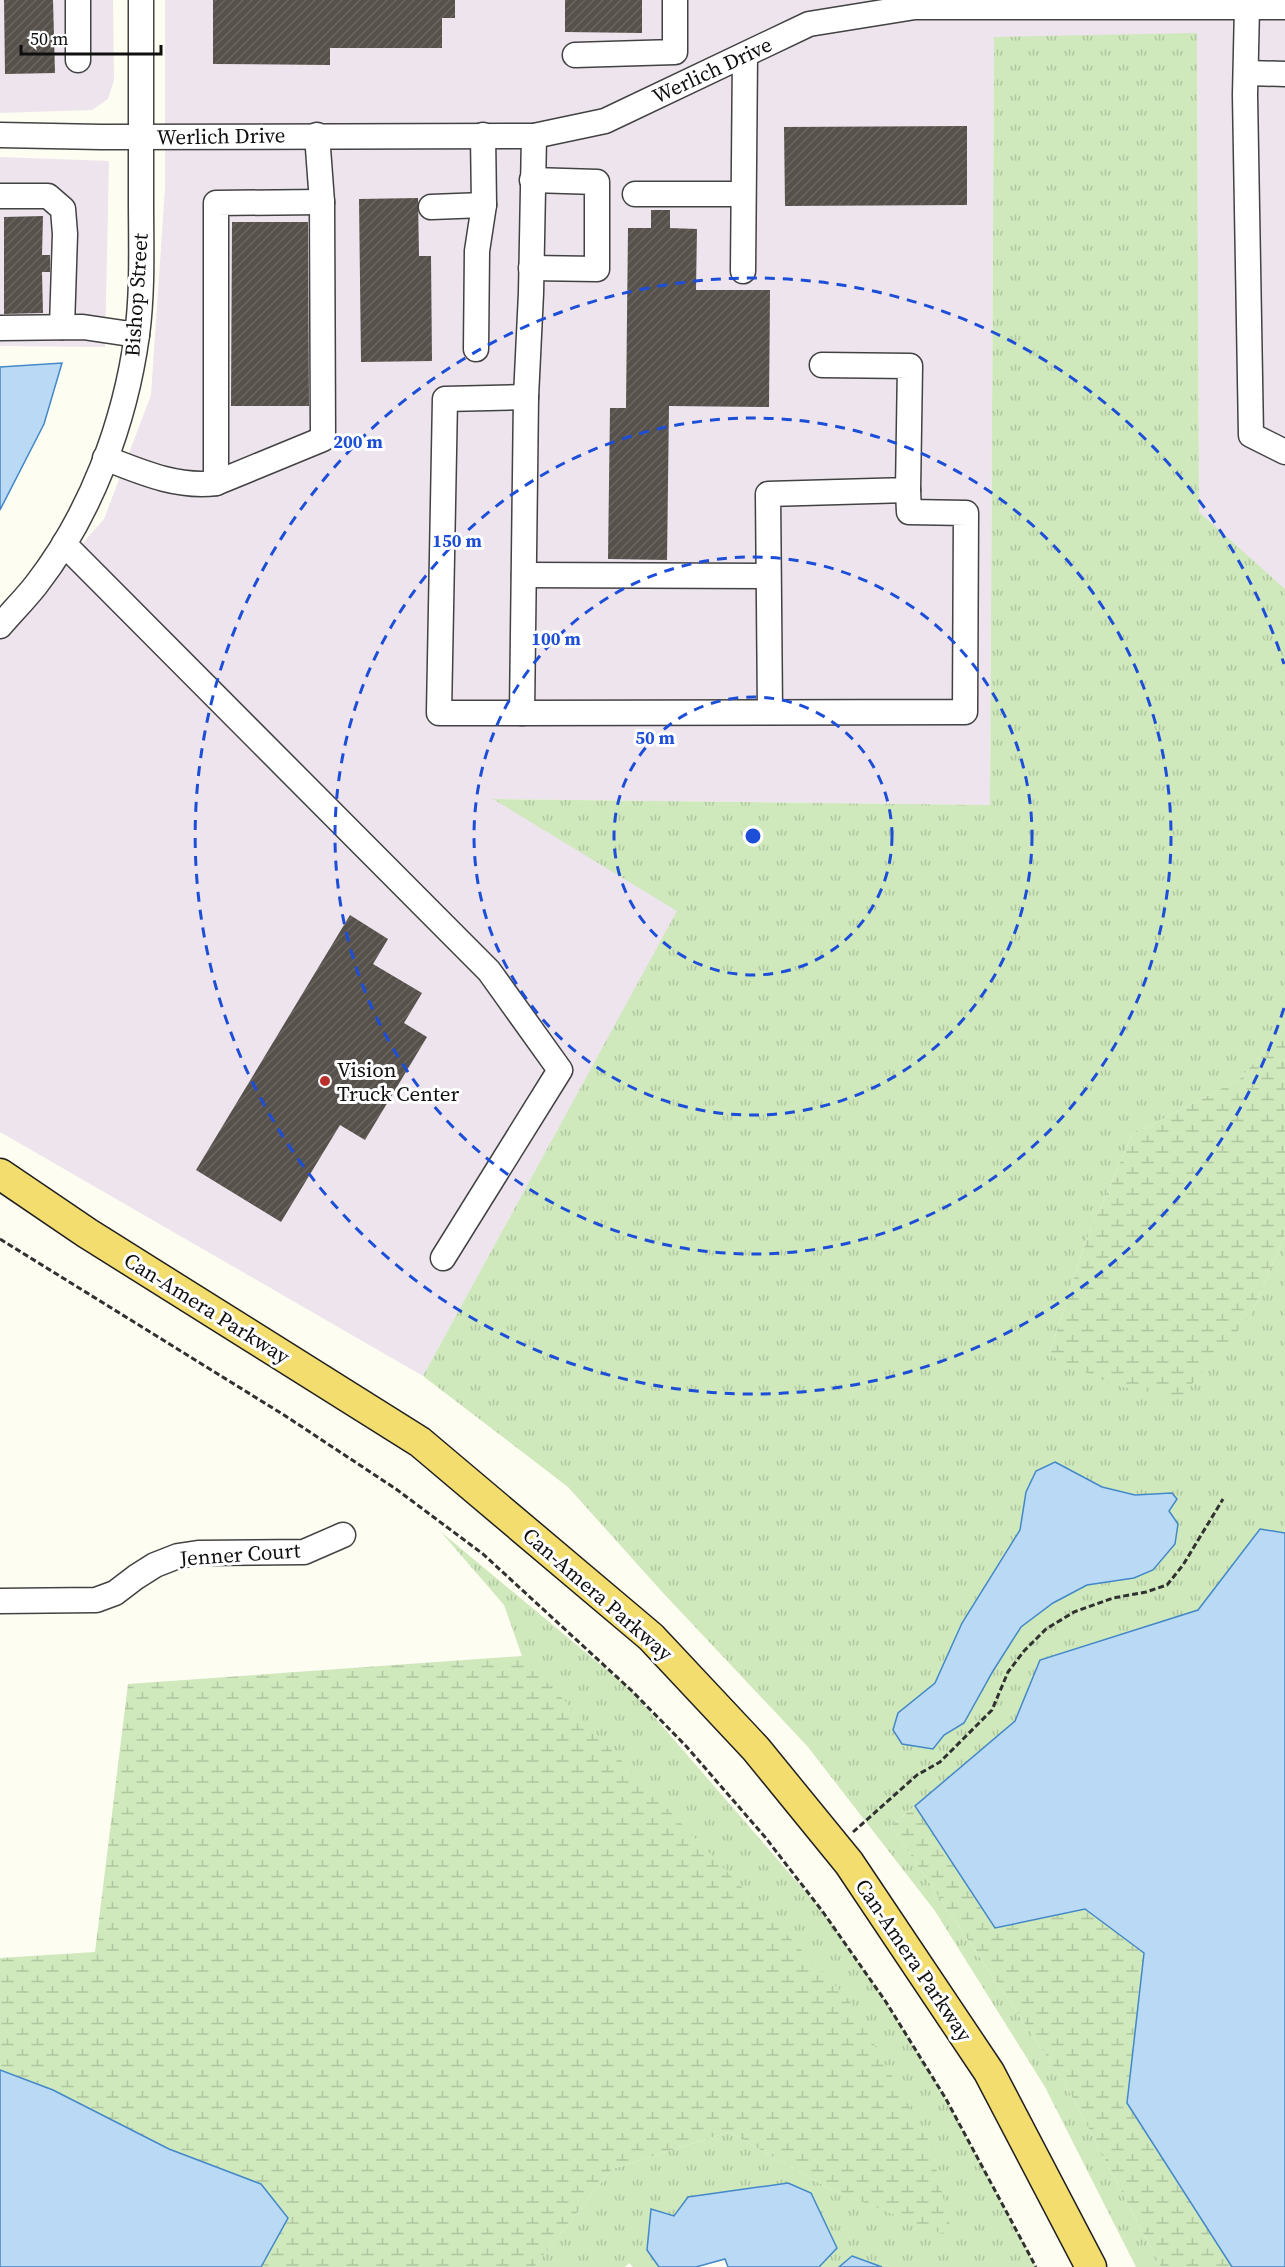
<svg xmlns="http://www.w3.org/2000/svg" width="1285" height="2267" viewBox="0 0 1285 2267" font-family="'Source Serif 4',serif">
  <defs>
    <pattern id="grass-tufts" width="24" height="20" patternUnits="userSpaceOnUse" patternTransform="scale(1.5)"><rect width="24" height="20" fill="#cfe8bc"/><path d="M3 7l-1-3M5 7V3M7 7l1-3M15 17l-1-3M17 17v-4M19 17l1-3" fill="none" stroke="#b1c6a0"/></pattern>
    <pattern id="wetland-marsh" width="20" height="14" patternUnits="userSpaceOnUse" patternTransform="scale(1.5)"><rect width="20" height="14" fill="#cfe8bc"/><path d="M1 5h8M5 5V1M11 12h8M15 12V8" fill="none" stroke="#b1c6a0"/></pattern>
    <pattern id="building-hatch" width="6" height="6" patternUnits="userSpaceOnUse" patternTransform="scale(1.5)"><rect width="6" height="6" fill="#57514c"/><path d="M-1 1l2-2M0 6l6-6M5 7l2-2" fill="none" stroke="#6a6561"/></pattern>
  </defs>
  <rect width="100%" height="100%" fill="#fefdf2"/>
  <g fill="#ede4ed">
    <polygon points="0,0 113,0 114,80 108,99 92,110 0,113"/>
    <polygon points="165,0 1285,0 1285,589 1199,513 1197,34 994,38 990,805 494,799 678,910 423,1376 0,1132 0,637 104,519 151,395 165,188"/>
    <polygon points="0,157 109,161 105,347 0,346"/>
  </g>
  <g fill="url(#grass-tufts)" fill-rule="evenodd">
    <path d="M1197,33L1199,512L1285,589V1027L1240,1079L1132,1135L1086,1241L1049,1355L1251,1315L1285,1234V1533L1260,1529L1198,1610L1040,1660L1015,1721L891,1826L1066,2085L1161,2267H1136L1045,2087L935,1911L808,1747L665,1595L568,1487L423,1376L677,911L493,799L990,805L994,37ZM1055,1462L1102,1487L1135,1496L1172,1493L1169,1511L1134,1578L1087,1585L1053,1603L1021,1627L993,1671L964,1723L944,1735L933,1749L920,1746L898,1713L935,1684L962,1623L1020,1530L1026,1492Z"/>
    <polygon points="441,1532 631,1690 823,1912 886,2002 946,2099 1036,2267 882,2267 852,2256 839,2267 819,2267 837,2248 674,2216 647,2250 659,2267 633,2267 629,2263 625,2267 534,2267 612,2169 729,2132 830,2189 952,2237 522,1656 504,1605"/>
  </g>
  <g fill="url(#wetland-marsh)">
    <polygon points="1285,1027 1285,1234 1251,1315 1180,1398 1113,1385 1049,1355 1086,1241 1132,1135 1240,1079"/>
    <path d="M522,1656L849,2000L930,2143L953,2238L830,2189L729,2132L612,2169L534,2267H261L288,2218C194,2164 101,2109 0,2070V1958L95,1952L128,1684Z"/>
    <polygon points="915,1806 995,1928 1085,1909 1144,1953 1127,2103 1232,2267 1161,2267 1066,2085 891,1826"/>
  </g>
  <g fill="#b9d9f4" stroke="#4388c8" stroke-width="1.5">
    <polygon points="62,363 44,424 0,510 0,367"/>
    <polygon points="1055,1462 1102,1487 1135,1495 1172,1493 1177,1499 1169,1511 1178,1524 1175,1544 1153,1570 1134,1578 1087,1585 1053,1603 1021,1627 993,1671 964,1723 944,1735 933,1749 902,1744 893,1730 898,1713 935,1683 962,1623 1020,1530 1026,1492 1036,1471"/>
    <polygon points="1260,1529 1285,1533 1285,2267 1232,2267 1127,2103 1144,1953 1085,1909 995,1928 915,1806 1015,1721 1040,1660 1198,1610"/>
    <polygon points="0,2070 53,2090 169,2149 261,2184 288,2218 261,2267 0,2267"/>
    <polygon points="788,2183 811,2193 837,2248 819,2267 728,2267 725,2259 696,2267 659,2267 647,2250 651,2209 674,2216 688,2197"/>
    <polygon points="852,2256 882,2267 839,2267"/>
  </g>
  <g fill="url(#building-hatch)">
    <polygon points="4,0 53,0 55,73 5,74"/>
    <polygon points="213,0 455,0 455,18 442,18 442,48 330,48 330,65 213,64"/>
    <polygon points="565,0 642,0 642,33 565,32"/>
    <polygon points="967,126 967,205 785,206 784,127"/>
    <polygon points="418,198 419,256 431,256 432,361 361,362 359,199"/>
    <polygon points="651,210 670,210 670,228 697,229 696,290 770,290 769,407 669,406 667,560 608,559 610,408 626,408 628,228 651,228"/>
    <polygon points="43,216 42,255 50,255 50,272 42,272 43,313 4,314 4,217"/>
    <polygon points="232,222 308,222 309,406 231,406"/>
    <polygon points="350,915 388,939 373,964 422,993 404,1023 427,1037 365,1140 340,1125 281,1222 196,1170"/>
  </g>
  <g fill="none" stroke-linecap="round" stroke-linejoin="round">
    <defs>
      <g id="minor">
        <polyline points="1247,7 1245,95 1251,435 1285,452"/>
        <polyline points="575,55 675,52 675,0"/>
        <polyline points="78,60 78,0"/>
        <polyline points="1247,73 1285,74"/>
        <polyline points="0,135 101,137 534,136 605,121 809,24 915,7 1285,7"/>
        <polyline points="534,136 531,293 526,397 522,713 965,712 966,513 909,512 908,490"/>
        <polyline points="635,194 743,194"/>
        <polyline points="0,196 48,196 63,209 65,234 62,327"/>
        <polyline points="431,207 484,205 483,135"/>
        <polyline points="531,268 597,269 597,182 532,180"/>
        <polyline points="743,271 745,55"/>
        <polyline points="0,328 83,327 137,335"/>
        <polyline points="476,349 477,251 484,205"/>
        <path d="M105,458C141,472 177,488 216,483L323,439L322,202L317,135"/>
        <polyline points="216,483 216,203 322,202"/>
        <polyline points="64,544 489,971 560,1070 443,1258"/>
        <polyline points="524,575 768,576"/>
        <path d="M0,626C12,612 25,599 36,585C91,514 125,423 137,335C143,290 141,245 141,199C141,133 141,66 141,0"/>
        <polyline points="770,712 768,494 908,490 910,366 822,365"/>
        <polyline points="522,713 439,713 445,399 526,397"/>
        <polyline points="0,1601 96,1600 115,1593 136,1577 155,1565 178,1556 198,1553 304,1552 343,1535"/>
      </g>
      <polyline id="major" points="0,1174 87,1233 420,1442 651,1637 756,1749 849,1863 989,2072 1091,2267"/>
    </defs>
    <use href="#minor" stroke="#424242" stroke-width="27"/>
    <use href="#major" stroke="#202020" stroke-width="33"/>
    <g stroke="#313131" stroke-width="3" stroke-dasharray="6 3" stroke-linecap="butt">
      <polyline points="0,1239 284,1415 396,1489 483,1554 631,1690 686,1746 765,1837 823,1912 886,2002 946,2099 1036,2267"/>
      <polyline points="853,1832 917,1775 940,1762 992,1710 1008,1672 1024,1651 1046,1629 1074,1612 1113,1598 1146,1592 1167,1585 1183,1565 1223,1499"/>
    </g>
    <use href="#minor" stroke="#fff" stroke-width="24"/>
    <use href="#major" stroke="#f2dd6e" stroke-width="30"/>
  </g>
  <g fill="none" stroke="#1d4ed8" stroke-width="3" stroke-dasharray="10 8">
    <circle cx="753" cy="836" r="139"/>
    <circle cx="753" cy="836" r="279"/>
    <circle cx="753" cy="836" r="418"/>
    <path d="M1284 1008A558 558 0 1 1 1284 664"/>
  </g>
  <circle fill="#ba312c" stroke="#fff" stroke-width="2" cx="325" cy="1081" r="6"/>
  <g text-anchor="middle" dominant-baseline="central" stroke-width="6" stroke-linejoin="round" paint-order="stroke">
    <g font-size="21" fill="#0f0f0f" stroke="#fff">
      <text transform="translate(712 70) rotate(-25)">Werlich Drive</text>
      <text transform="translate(221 136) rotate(-1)">Werlich Drive</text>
      <text transform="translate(136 295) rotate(-86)">Bishop Street</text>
      <text transform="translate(207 1308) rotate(32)">Can-Amera Parkway</text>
      <text transform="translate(240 1554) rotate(-4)">Jenner Court</text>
      <text transform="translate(598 1594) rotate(41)">Can-Amera Parkway</text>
      <text transform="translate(914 1960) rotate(56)">Can-Amera Parkway</text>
    </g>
    <g font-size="21" fill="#0f0f0f" stroke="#fff" text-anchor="start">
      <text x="337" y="1069">Vision<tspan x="337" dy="24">Truck Center</tspan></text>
    </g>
  </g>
  <circle cx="753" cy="836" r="9" fill="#1d4ed8" stroke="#fff" stroke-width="3"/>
  <g font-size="18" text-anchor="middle" font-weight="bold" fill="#1d4ed8" stroke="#fff" stroke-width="6" stroke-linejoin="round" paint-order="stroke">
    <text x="358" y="448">200 m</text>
    <text x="457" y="547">150 m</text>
    <text x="556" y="645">100 m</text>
    <text x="655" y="744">50 m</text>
  </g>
  <path d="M21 45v9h140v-9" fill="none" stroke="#0f0f0f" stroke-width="3"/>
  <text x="30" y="45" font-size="18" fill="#0f0f0f" stroke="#ffffff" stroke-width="4.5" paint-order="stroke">50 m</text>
</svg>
